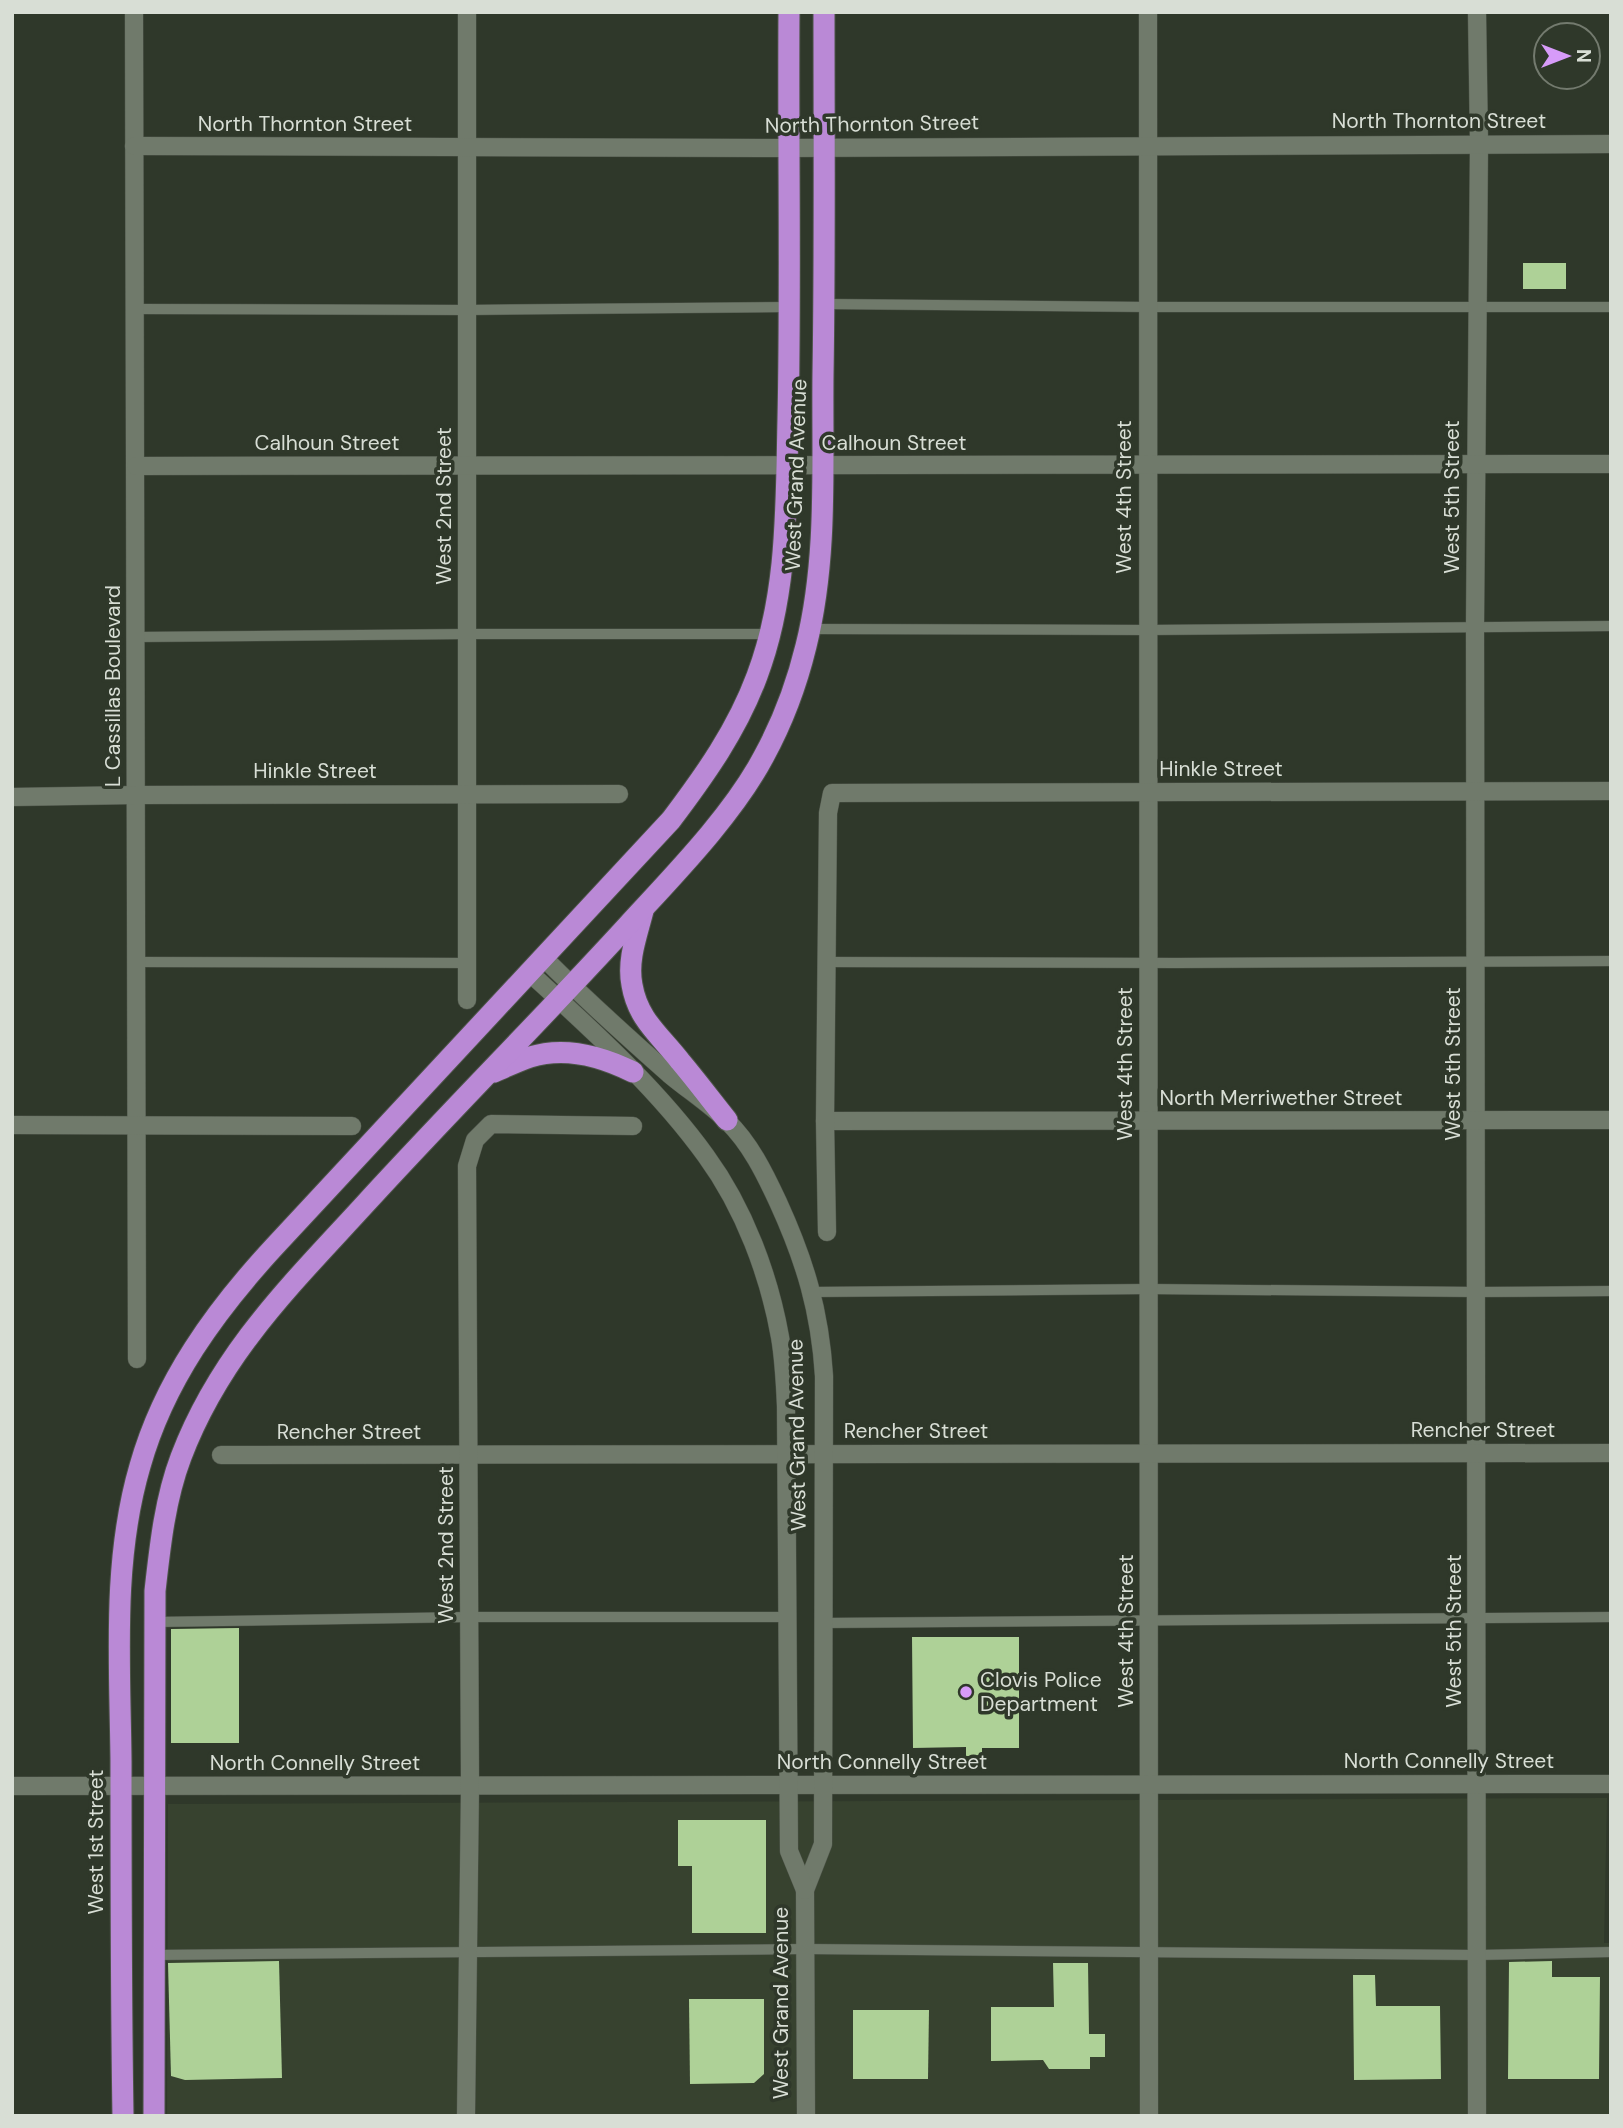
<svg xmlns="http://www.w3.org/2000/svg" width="1623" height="2128" viewBox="0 0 1623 2128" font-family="'DM Sans',sans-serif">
  <rect width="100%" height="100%" fill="#2f382a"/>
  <polygon fill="#37422f" points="1607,1798 1604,1943 1611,1943 1611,2116 167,2116 168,1804"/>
  <g fill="#aed197">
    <rect x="1523" y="263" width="43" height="26"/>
    <polygon points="239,1628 239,1743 171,1743 171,1629"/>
    <polygon points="912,1637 1019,1637 1019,1748 982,1748 982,1756 966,1756 966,1747 913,1748"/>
    <polygon points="678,1820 766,1820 766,1933 692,1933 692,1866 678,1866"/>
    <polygon points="279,1961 282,2078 185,2080 171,2076 168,1963"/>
    <polygon points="1552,1961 1552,1977 1600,1977 1599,2079 1508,2079 1509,1962"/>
    <polygon points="1053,1963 1088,1963 1089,2034 1105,2034 1105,2057 1090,2057 1090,2069 1049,2069 1043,2060 991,2061 991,2007 1054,2007"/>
    <polygon points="1353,1975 1375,1975 1376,2006 1440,2006 1441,2079 1354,2080"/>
    <polygon points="689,1999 764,1999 764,2074 754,2083 690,2084"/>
    <polygon points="853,2010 929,2010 928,2079 853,2079"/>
  </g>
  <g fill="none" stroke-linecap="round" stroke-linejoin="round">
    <defs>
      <g id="lane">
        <polyline points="824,304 1148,307 1611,307"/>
        <polyline points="135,309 467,310 789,307"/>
        <polyline points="810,629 1147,630 1611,626"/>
        <polyline points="136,637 467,634 769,634"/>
        <polyline points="136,962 467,963"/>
        <polyline points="827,962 1177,963 1611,961"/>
        <polyline points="812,1292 1148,1289 1476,1292 1611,1291"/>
        <polyline points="155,1622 469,1617 788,1617"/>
        <polyline points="823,1623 1611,1617"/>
        <polyline points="154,1955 805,1949 1477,1955 1611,1952"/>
      </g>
      <g id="street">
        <polyline points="134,12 137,1359"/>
        <polyline points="467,12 467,1000"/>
        <polyline points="1148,12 1149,2116"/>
        <polyline points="1477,12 1479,143 1475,626 1477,2116"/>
        <polyline points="134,146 787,148"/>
        <polyline points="136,466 1611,464"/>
        <polyline points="12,797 136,795 619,794"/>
        <polyline points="825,1121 1611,1120"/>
        <polyline points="12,1125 352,1126"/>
        <polyline points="827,1232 825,1121 828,813 832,793 1611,791"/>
        <polyline points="221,1455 1611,1453"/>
        <polyline points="12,1786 1611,1784"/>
        <polyline points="466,2116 470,1786 467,1166 475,1140 491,1124 633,1126"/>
      </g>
      <g id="secondary">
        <polyline points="787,148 1611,144"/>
        <path d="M544,958C584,998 626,1036 669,1074C688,1090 710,1104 727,1121C750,1143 765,1174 778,1202C805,1261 820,1311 824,1376L823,1844L805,1890L806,2116"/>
        <path d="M530,973C592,1030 657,1088 706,1156C744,1208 769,1275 780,1337C784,1360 785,1383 786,1406L789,1851L805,1890"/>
      </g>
      <g id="highway">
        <path d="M643,911C637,935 627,960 632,985C638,1020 660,1035 680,1061C696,1080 711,1100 727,1120"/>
        <path d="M494,1072C506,1067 518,1061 530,1057C565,1046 601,1056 633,1072"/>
        <path d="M123,2116C121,1997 121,1879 121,1761C120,1663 112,1561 140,1466C164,1381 215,1311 274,1247L671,820C705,775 737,730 757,676C788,594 786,506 788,420C791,284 788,148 789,12"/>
        <path d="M154,2116L155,1591C160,1546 165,1499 181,1457C221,1352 292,1284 366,1203C452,1109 542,1019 628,925C673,876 733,815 764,756C782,723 797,683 806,646C828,558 822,465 823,375C825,254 824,133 824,12"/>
      </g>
    </defs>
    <use href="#lane" stroke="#4d5449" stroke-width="11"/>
    <use href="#street" stroke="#4d5449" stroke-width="19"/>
    <use href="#secondary" stroke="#4d5449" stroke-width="19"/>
    <use href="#highway" stroke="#4d5449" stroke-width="23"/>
    <use href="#lane" stroke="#707a6b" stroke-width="10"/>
    <use href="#street" stroke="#707a6b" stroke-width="18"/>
    <use href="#secondary" stroke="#707a6b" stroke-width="18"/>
    <use href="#highway" stroke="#ba89d6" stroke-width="21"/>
  </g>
  <circle fill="#d79bf9" stroke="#2f382a" stroke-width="2.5" cx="966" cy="1692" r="7"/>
  <g text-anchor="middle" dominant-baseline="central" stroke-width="7" stroke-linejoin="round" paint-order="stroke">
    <g font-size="21" fill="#d8ded5" stroke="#2f382a">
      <text x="1439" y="121">North Thornton Street</text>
      <text x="305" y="124">North Thornton Street</text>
      <text transform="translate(872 124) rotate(-1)">North Thornton Street</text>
      <text x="327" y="443">Calhoun Street</text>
      <text x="894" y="443">Calhoun Street</text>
      <text transform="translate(796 475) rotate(-88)">West Grand Avenue</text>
      <text transform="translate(1124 497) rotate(-90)">West 4th Street</text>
      <text transform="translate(1452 497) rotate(-90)">West 5th Street</text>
      <text transform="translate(444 506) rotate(-90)">West 2nd Street</text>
      <text transform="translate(113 686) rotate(-90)">L Cassillas Boulevard</text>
      <text x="1221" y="769">Hinkle Street</text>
      <text x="315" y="771">Hinkle Street</text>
      <text transform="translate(1125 1064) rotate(-90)">West 4th Street</text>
      <text transform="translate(1453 1064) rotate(-90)">West 5th Street</text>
      <text x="1281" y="1098">North Merriwether Street</text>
      <text x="1483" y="1430">Rencher Street</text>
      <text x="916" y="1431">Rencher Street</text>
      <text x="349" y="1432">Rencher Street</text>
      <text transform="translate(797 1435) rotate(-91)">West Grand Avenue</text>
      <text transform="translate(446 1545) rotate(-90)">West 2nd Street</text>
      <text transform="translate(1126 1631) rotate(-90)">West 4th Street</text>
      <text transform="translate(1454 1631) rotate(-90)">West 5th Street</text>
      <text x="1449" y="1761">North Connelly Street</text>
      <text x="882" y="1762">North Connelly Street</text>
      <text x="315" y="1763">North Connelly Street</text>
      <text transform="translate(96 1842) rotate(-90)">West 1st Street</text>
      <text transform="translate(781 2003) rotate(-90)">West Grand Avenue</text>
    </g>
    <g font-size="21" fill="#d8ded5" stroke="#2f382a" text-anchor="start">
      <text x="980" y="1680">Clovis Police<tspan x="980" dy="24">Department</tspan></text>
    </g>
  </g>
  <rect width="1623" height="2128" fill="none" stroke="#d8ded5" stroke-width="28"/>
  <g transform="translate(1567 56) rotate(90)"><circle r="33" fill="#2f382a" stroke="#737a6e" stroke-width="2"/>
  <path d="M0-5L12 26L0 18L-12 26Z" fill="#d79bf9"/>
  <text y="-10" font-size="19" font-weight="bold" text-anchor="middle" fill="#d8ded5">N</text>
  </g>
</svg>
